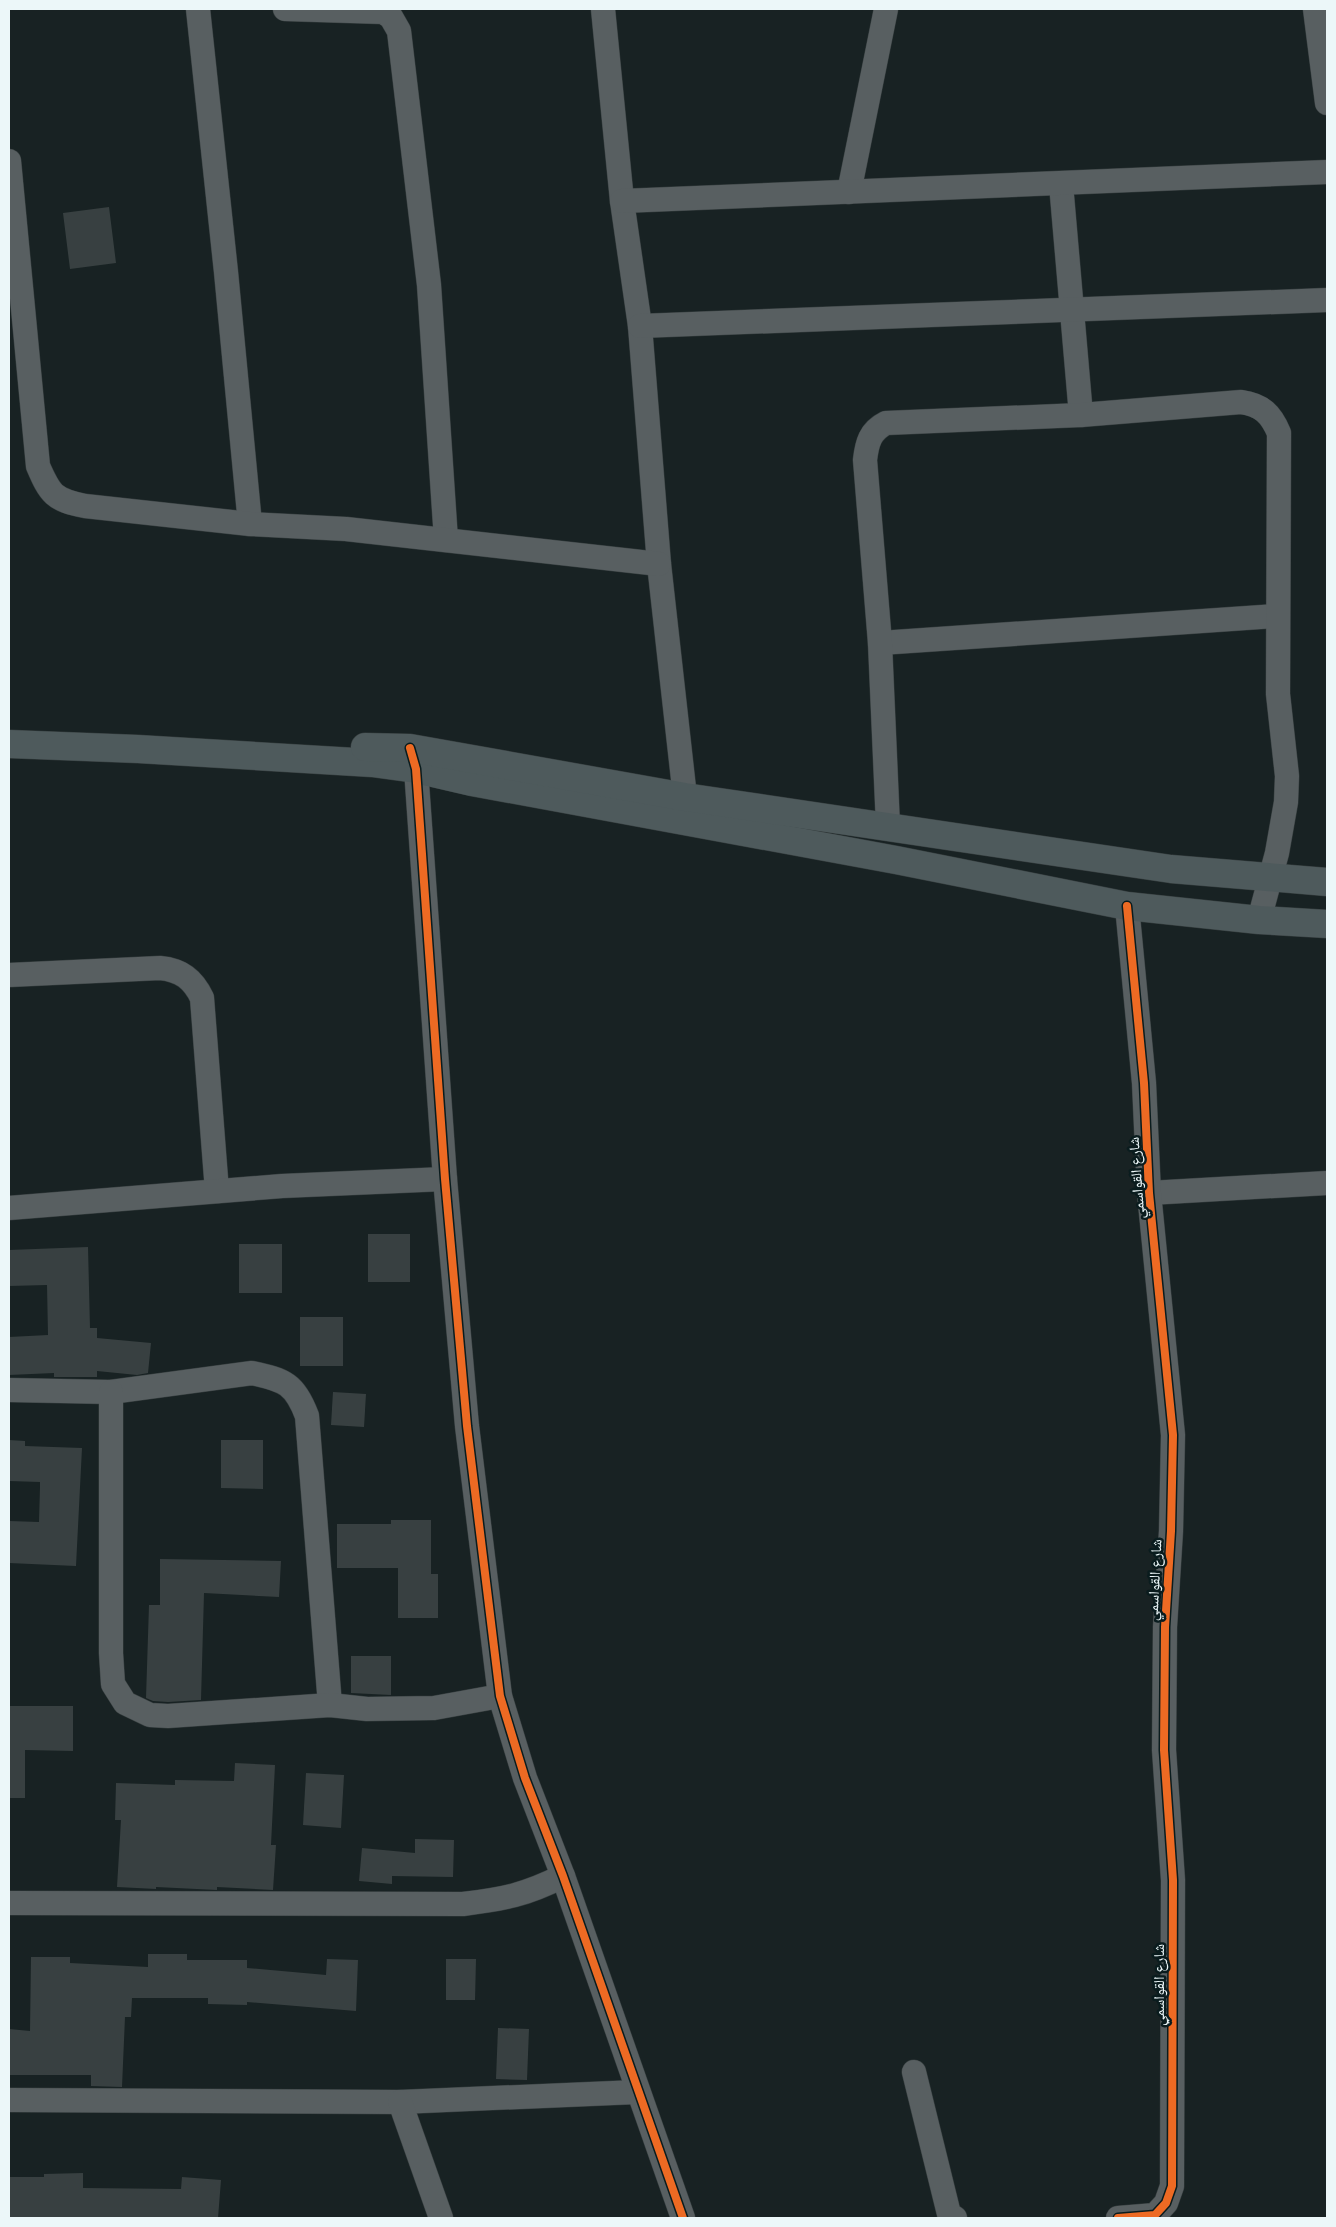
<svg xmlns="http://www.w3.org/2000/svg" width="1336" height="2227" viewBox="0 0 1336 2227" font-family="Quicksand,'Noto Naskh Arabic',sans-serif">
  <rect width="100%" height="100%" fill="#182223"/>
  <g fill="#384041">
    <polygon points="109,207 116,263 70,269 63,213"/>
    <rect x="368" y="1234" width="42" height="48"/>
    <rect x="239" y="1244" width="43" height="49"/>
    <polygon points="88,1247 90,1328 97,1328 97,1338 151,1343 148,1373 137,1375 97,1371 97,1377 54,1377 54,1373 9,1375 9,1337 48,1335 47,1285 9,1286 9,1250"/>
    <rect x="300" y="1317" width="43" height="49"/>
    <polygon points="333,1392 366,1394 364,1427 331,1425"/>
    <polygon points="9,1440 25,1441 25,1446 82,1448 76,1566 9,1563 9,1521 39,1522 40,1487 40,1482 9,1481"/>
    <polygon points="221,1440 263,1440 263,1489 221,1488"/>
    <polygon points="391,1520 431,1520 431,1574 438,1574 438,1618 398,1618 398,1568 337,1568 337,1524 391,1524"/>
    <polygon points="160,1559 281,1561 279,1597 204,1593 201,1700 168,1702 153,1701 146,1698 149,1605 160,1605"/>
    <polygon points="351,1656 391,1656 391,1695 351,1693"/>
    <polygon points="9,1706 73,1706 73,1751 25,1750 25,1798 9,1798"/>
    <polygon points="235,1763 275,1765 271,1845 276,1845 273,1890 217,1887 217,1890 156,1887 156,1889 117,1887 121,1820 115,1820 116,1783 175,1785 175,1780 234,1781"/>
    <polygon points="306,1773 344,1775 341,1828 303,1825"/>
    <polygon points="415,1839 454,1840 453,1877 392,1876 392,1884 359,1881 362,1848 415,1853"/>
    <polygon points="148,1954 187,1954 187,1960 247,1960 247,1968 326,1975 327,1959 358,1960 356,2011 247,2002 247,2005 208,2004 208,1998 132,1998 131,2017 125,2017 122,2087 91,2086 91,2075 9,2075 9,2029 30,2031 31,1957 70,1957 70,1963 148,1967"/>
    <polygon points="446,1959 476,1959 475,2000 446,2000"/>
    <polygon points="498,2028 529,2029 527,2080 496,2079"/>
    <polygon points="83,2173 83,2188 181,2189 182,2177 221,2180 218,2218 9,2217 9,2177 44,2177 44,2174"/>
  </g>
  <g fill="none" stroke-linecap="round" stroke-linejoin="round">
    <defs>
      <g id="minor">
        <polyline points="198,9 226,272 250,524"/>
        <polyline points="285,9 383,12 391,17 399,31 429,285 446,540"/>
        <polyline points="603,9 622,201 640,326 659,564 685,797"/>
        <polyline points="1315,9 1327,103"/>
        <path d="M9,161L38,466C50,494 54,500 85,506L250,524L346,529L659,564"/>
        <polyline points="1061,184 1081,415"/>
        <polyline points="849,192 886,9"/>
        <polyline points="622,201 1327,172"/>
        <path d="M640,326C869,316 1098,310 1327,300"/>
        <polyline points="880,643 1277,616"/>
        <polyline points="411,752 416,769 445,1179 467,1426 500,1696 525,1778 563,1876 683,2218"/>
        <path d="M888,826L880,643L865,460C867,443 870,431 886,423L1081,415L1241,402C1262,405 1271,414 1279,433L1278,694L1287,776L1286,802L1277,853L1259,920"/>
        <path d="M9,975L160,968C181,970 193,979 202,998L217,1191"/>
        <polyline points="1149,1193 1327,1183"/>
        <polyline points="9,1208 282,1186 445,1179"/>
        <path d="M9,1390L111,1392L252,1373C285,1380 295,1384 307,1416L330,1705"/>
        <polyline points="111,1392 111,1653 113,1684 125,1703 150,1715 168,1716 330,1705 367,1709 434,1708 500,1696"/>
        <path d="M9,1903L463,1904C504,1899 525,1895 563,1876"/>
        <polyline points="914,2072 949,2214 955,2218"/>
        <polyline points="9,2100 400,2102 637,2092"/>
        <polyline points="400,2102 441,2218"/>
        <polyline points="1118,2218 1155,2215 1166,2203 1172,2186 1173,1880 1164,1750 1165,1627 1171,1531 1173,1435 1149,1193 1144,1083 1127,906"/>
      </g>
      <g id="major">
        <polyline points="9,744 138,749 372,763 416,769 472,782 896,860 1127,906 1259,920 1327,924"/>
        <polyline points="365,747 410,748 685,797 1171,869 1327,882"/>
      </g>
    </defs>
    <use href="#minor" stroke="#363e3f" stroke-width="25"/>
    <use href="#major" stroke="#363e3f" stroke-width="29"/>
    <use href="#minor" stroke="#585f61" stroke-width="24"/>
    <use href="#major" stroke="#4e5a5c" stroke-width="28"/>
    <defs>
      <g id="cycleway">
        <polyline points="410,748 416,769 445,1179 467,1426 500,1696 525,1778 563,1876 683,2218"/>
        <polyline points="1118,2218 1155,2215 1166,2203 1172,2186 1173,1880 1164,1750 1165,1627 1171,1531 1173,1435 1149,1193 1144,1083 1127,906"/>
      </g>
    </defs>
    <use href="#cycleway" stroke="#0a1c1e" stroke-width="11"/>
    <use href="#cycleway" stroke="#ed6a23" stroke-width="8"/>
  </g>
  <g text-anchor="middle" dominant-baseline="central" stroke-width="5" stroke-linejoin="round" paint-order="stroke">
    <g font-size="15" fill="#ecf7f9" stroke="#0a1c1e">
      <text transform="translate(1136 1178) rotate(-94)">شارع القواسمي</text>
      <text transform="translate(1154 1580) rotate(-87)">شارع القواسمي</text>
      <text transform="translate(1158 1985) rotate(-90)">شارع القواسمي</text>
    </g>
  </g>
  <rect width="1336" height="2227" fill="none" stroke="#ecf7f9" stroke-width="20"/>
</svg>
